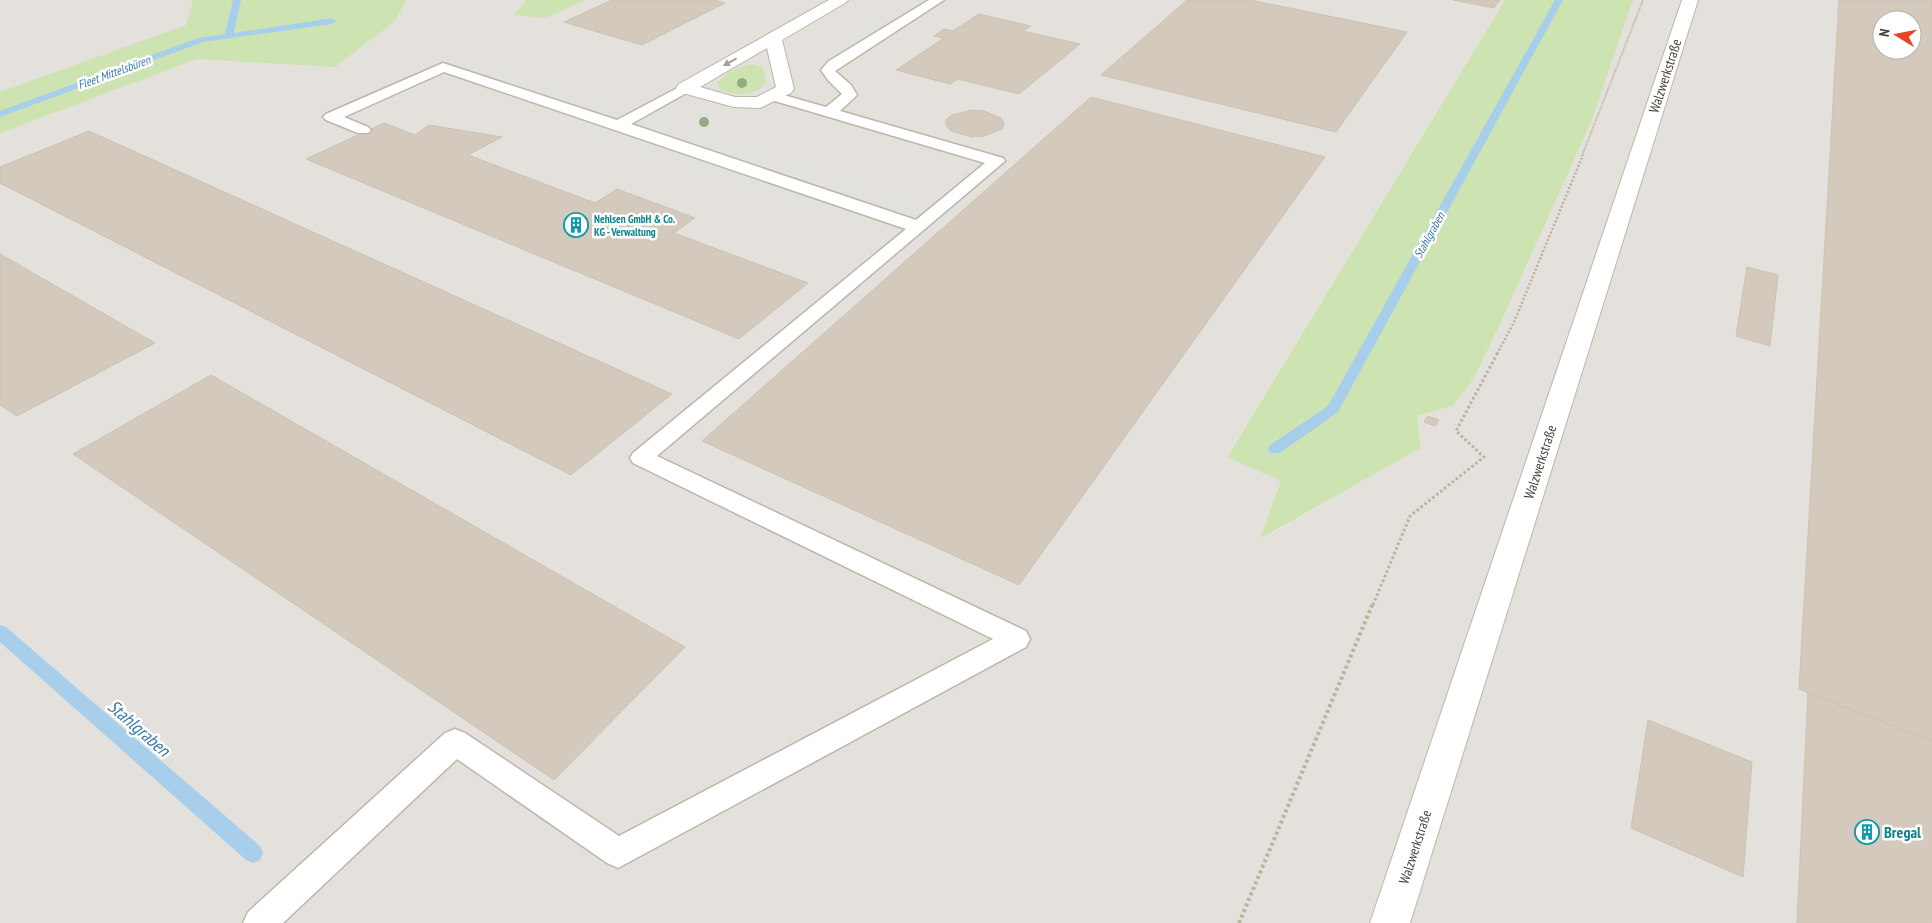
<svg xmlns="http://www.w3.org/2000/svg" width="1932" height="923" viewBox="0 0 1932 923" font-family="'PT Sans Narrow',sans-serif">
  <rect width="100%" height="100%" fill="#f2efe7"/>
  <path fill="#e4e0db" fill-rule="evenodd" d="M0,0H1505L1227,456L1281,481L1261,539L1421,448L1417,416L1453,406L1473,380L1503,318L1592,120L1633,0H1932V923H0ZM1882,20H1912V50H1882Z"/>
  <g fill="#cee3b2">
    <polygon points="193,0 406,0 395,21 335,67 197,59 0,133 0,92 186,25"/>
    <polygon points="526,0 586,0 545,18 514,15"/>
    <polygon points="1505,0 1633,0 1592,120 1503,318 1473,380 1453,406 1417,416 1421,448 1260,539 1281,481 1227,457"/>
    <path d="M753,64L763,68L766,82C758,97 732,96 719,89L718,82C727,73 740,65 753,64Z"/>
  </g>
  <g fill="#e3e1de">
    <polygon points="900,0 938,0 843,58 815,51"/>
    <polygon points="480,54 959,208 907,250 553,127 580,113 449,69"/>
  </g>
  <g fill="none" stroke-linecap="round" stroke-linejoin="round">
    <g fill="#a7cfeb" fill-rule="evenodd">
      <polygon points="233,0 241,0 234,33 332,18 336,21 332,24 203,42 0,117 0,111 198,38 225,34"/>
      <polygon points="1555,0 1563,0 1338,412 1280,453 1270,453 1268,449 1270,445 1328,406"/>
      <polygon points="0,625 6,627 260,846 263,853 260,860 253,863 246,860 0,642"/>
    </g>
  </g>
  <g fill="#d3cabd" stroke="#cdc2b1" fill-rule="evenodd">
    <polygon points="612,0 715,0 725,3 642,45 564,22"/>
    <polygon points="1187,0 1250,0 1407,32 1336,132 1101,75"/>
    <polygon points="1453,0 1500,0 1494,8"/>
    <path d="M1839,0H1932V741L1799,689ZM1882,20H1912V50H1882Z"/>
    <polygon points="979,14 1031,26 1023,31 1080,44 1019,94 958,79 950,84 896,70 944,38 934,36 944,29 953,31"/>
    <polygon points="1091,97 1325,157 1019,585 702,441"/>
    <polygon points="972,110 984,111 1001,118 1004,123 1002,129 984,136 972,137 951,131 946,126 946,120 952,115"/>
    <polygon points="384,123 415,135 429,125 502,137 468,155 595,203 617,189 695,218 674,233 808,283 739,339 306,159"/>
    <polygon points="89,131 364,255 672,394 571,475 0,183 0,167"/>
    <polygon points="0,254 155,343 17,416 0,405"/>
    <polygon points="1747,267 1778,275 1770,346 1736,336"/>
    <polygon points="211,375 685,647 554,780 73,454"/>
    <polygon points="1428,416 1439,420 1435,426 1424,422"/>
    <polygon points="1808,693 1932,741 1932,923 1797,923"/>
    <polygon points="1648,720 1752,762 1743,877 1631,828"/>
  </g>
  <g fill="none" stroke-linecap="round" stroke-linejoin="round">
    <defs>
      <polygon id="lane" points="929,0 944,0 835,71 851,85 857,95 840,111 1003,158 1005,161 657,456 1026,631 1030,639 1026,647 618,868 607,863 457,759 283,923 243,923 248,912 445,733 455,729 465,733 619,836 993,639 633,463 630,458 633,453 906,229 444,72 344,117 368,127 371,130 368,133 358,133 326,120 323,117 326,114 443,63 617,120 685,84 690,85 692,88 690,91 631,124 916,220 985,163 768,99 766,96 768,93 773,92 826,107 842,94 828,80 821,70 829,61"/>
      <g id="street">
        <path d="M829,0H848L845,3L782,40L794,89L791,93L760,108L734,107L679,92L676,88L679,84ZM767,48L776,87L757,97H735L700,87Z"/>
        <polygon points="1682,0 1698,0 1410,923 1370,923"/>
      </g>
    </defs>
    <use href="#lane" stroke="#bdb6aa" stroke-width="3"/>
    <use href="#street" stroke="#bdb6aa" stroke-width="2"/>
    <polyline stroke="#bdb29c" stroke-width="2" stroke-dasharray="1 1" stroke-linecap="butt" points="1582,156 1643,0"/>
    <polyline stroke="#bdb29c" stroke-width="2.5" stroke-dasharray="2 2" stroke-linecap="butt" points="1497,354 1514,322 1583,155"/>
    <polyline stroke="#bdb29c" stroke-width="3" stroke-dasharray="2.5 2.5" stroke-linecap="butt" points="1373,605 1410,516 1484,457 1456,431 1498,352"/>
    <polyline stroke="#bdb29c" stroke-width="4" stroke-dasharray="3 3" stroke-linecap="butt" points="1239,923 1373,603"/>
    <use href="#lane" fill="#fff" fill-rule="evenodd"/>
    <use href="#street" fill="#fff" fill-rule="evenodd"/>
  </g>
  <g fill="#94aa81">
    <circle cx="742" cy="83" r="5"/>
    <circle cx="704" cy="122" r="5"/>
  </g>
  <defs><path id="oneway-solid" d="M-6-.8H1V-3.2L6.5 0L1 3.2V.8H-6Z" transform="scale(1.25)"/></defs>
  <use fill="#a29f9a" href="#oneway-solid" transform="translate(730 62) rotate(151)"/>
  <defs>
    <symbol id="building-ring" viewBox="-11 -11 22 22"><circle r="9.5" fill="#fff" stroke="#0f9aa8" stroke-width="1.5"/><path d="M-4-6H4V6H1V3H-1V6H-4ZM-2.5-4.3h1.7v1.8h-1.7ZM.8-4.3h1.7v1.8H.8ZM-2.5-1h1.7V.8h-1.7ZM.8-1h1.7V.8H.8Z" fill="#0f9aa8"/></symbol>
  </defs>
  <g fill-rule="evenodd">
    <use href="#building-ring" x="562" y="211" width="28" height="28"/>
    <use href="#building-ring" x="1853" y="818" width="28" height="28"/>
  </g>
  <g text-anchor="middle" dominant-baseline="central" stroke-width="5" stroke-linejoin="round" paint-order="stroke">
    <g font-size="11" font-weight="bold" fill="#0d838f" stroke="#fff" text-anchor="start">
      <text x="594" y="219">Nehlsen GmbH &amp; Co.<tspan x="594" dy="13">KG - Verwaltung</tspan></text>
    </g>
    <g font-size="12" font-style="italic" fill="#3879a8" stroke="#fff">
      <text transform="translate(114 72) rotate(-20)">Fleet Mittelsbüren</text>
      <text transform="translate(1429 235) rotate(-61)">Stahlgraben</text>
    </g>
    <g font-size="14" fill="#443f36" stroke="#fff">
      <text transform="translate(1665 76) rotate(-72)">Walzwerkstraße</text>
      <text transform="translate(1540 462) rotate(-72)">Walzwerkstraße</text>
      <text transform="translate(1415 847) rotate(-72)">Walzwerkstraße</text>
    </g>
    <g font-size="16" font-weight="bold" fill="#0d838f" stroke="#fff" text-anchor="start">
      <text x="1884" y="832">Bregal</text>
    </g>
    <g font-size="18" font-style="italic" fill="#3879a8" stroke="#fff">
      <text transform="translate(139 728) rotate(41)">Stahlgraben</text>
    </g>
  </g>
  <g transform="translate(1897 35) rotate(280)"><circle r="24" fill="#ffffff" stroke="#b4b2af"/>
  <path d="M0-4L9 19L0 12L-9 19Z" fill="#ea4326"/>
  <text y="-8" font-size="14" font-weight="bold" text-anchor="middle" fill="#443f36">N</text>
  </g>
</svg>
